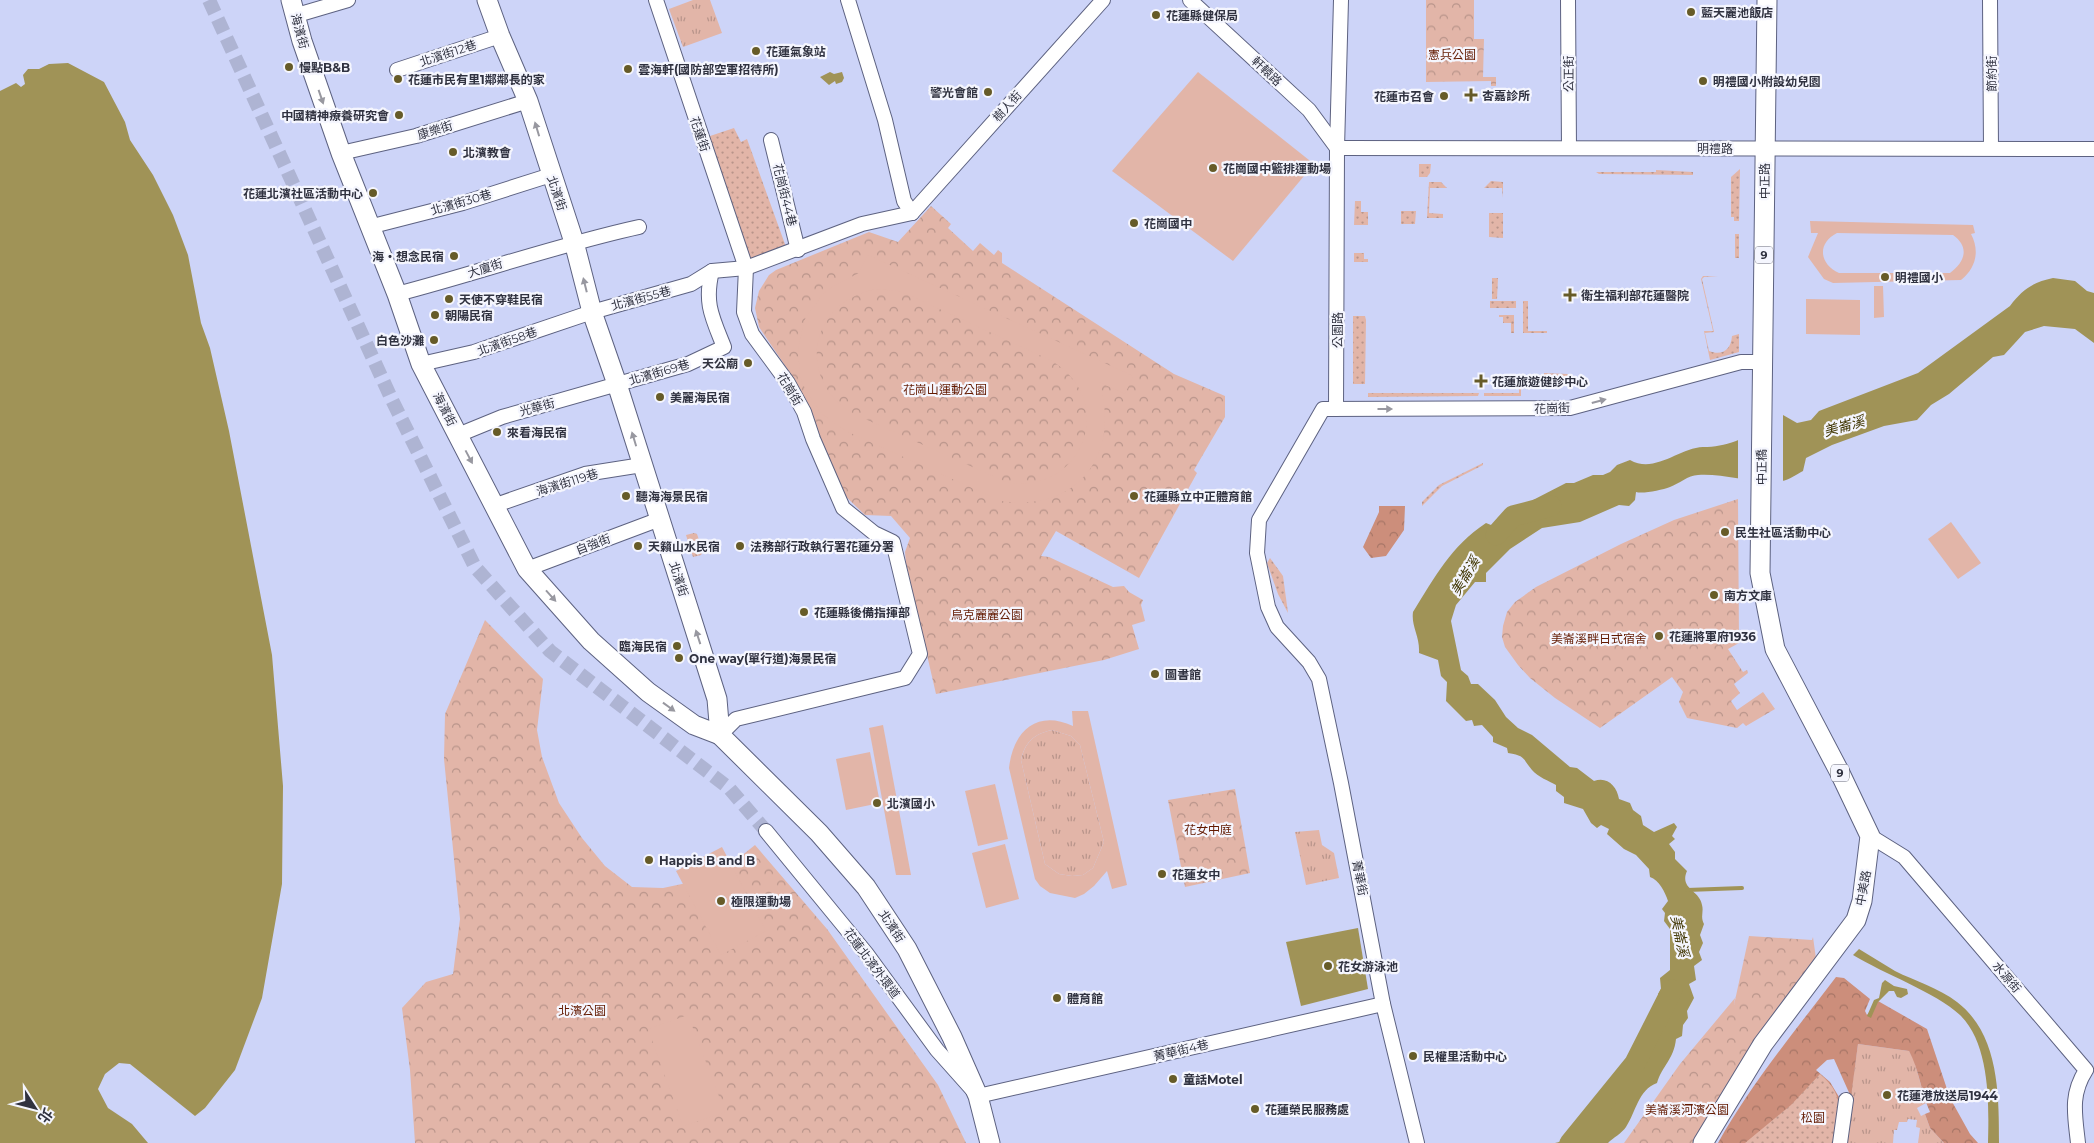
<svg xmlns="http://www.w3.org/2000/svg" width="2094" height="1143" viewBox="0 0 2094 1143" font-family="Montserrat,'Noto Sans TC',sans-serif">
  <defs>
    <pattern id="grass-tufts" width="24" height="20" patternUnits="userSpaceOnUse" patternTransform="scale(1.25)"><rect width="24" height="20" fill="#e2b5a8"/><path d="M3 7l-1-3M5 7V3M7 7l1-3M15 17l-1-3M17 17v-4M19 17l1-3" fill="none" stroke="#b8948a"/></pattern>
    <pattern id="forest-crowns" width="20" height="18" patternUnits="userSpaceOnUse" patternTransform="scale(1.25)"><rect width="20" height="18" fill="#cc8e7b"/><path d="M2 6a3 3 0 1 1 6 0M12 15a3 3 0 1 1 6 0" fill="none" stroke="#a67566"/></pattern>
    <pattern id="park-crowns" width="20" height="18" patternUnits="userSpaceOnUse" patternTransform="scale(1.25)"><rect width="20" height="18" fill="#e2b5a8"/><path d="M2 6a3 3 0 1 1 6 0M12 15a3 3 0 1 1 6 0" fill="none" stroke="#b8948a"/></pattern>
    <pattern id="garden-dots" width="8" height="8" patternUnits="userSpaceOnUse" patternTransform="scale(1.25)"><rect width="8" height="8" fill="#e2b5a8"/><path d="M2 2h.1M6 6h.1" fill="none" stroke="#b8948a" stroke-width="1.8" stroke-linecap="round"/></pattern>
  </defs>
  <rect width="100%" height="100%" fill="#cdd4f8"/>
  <g fill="url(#grass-tufts)">
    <polygon points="693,0 710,0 722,33 683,47 669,9"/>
    <polygon points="694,533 697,534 703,552 701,555 693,557 686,535"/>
    <path d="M1052,730L1071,736L1080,745L1104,842L1093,868L1083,875L1072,876L1059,874L1045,864L1021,760C1025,742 1034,734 1052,730Z"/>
    <polygon points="1319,830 1322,845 1334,853 1339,878 1306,885 1295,832"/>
    <polygon points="1858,1044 1909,1051 1914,1060 1926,1103 1917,1108 1921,1116 1925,1114 1930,1128 1944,1143 1918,1143 1920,1128 1916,1127 1917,1120 1908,1119 1907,1122 1899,1122 1897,1130 1894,1130 1893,1143 1844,1143"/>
  </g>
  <g fill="url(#forest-crowns)">
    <polygon points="1379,506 1405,506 1404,530 1386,556 1371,558 1363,547 1379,512"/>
    <path d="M1836,977L1844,978L1870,999L1865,1011L1867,1015L1878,1001L1927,1029L1948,1092L1931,1099L1933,1104L1950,1098L1970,1134L1978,1143H1944L1930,1128L1925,1114L1930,1112C1921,1092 1919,1069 1909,1051L1858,1044L1851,1097L1834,1059L1827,1060L1816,1070L1830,1082L1839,1097L1835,1143H1718C1751,1084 1795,1031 1836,977Z"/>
  </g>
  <g fill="url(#park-crowns)">
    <polygon points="1426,0 1474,0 1474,39 1484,39 1483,77 1496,77 1496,86 1491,86 1491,81 1426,82"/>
    <polygon points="931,206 951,224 948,228 973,251 980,243 994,255 998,250 1002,253 1002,263 1174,374 1225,396 1225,417 1194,470 1197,473 1139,578 1056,531 1041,556 1049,557 1113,587 1124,586 1129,592 1143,600 1141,605 1145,621 1132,625 1139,649 1104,660 936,694 906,564 905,552 910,538 891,516 865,515 841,492 792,376 759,327 755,308 759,291 769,275 776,270 869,232 898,242"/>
    <polygon points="1738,499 1739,643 1728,649 1743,672 1747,670 1748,673 1734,684 1740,693 1731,701 1737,710 1763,692 1775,709 1746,726 1743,723 1737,728 1687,718 1679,702 1683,692 1672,677 1600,728 1555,698 1530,678 1518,665 1505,647 1502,637 1503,626 1507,612 1515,602 1536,587 1621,544 1674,520"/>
    <polygon points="485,620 543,679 537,730 542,757 559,803 582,838 605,866 632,887 663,888 715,877 755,845 827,929 938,1085 966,1143 415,1143 410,1070 402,1008 426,982 453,974 460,919 444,759 445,714"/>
    <polygon points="1235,789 1250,873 1185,887 1168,800"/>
    <polygon points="1749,936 1812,940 1813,937 1818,973 1703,1143 1624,1143 1680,1064 1735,998 1734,1005"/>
  </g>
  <g fill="url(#garden-dots)">
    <polygon points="734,128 741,142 747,139 786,247 750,261 707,137"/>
    <polygon points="1419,164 1431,164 1430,173 1427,177 1419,177"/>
    <polygon points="1740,169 1739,221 1734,221 1734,217 1731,217 1731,177"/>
    <polygon points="1656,170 1693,172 1693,175 1599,174 1596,172 1656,172"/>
    <polygon points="1491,181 1503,182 1503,198 1502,188 1484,188"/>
    <polygon points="1429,182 1441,182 1447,188 1430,188 1429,213 1443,214 1443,218 1427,218"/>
    <polygon points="1355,201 1361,201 1361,212 1368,212 1368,225 1354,225"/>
    <polygon points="1401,211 1416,211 1415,224 1401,224"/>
    <polygon points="1489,213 1503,213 1503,238 1489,237"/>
    <rect x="1735" y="234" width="4" height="24"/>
    <polygon points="1354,253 1364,253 1364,259 1368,259 1368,262 1354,262"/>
    <path d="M1703,276H1718L1704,277L1702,279L1714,332L1705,333L1709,351C1722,356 1731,350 1732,336L1739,334V352L1710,360L1704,331H1713L1701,279Z"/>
    <polygon points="1492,278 1498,278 1497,299 1492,299"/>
    <rect x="1490" y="301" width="26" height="7"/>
    <polygon points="1523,301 1528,301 1528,331 1547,331 1547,333 1523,333"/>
    <polygon points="1499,315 1514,315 1514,333 1511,333 1511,323 1503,323 1503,317 1499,317"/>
    <polygon points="1353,316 1365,316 1366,320 1365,384 1353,384"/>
    <polygon points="1544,373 1568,374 1569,385 1562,385 1561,376 1544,375"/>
    <polygon points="1519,375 1521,375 1521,396 1484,396 1484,393 1519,393"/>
    <polygon points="1368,393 1479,393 1478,396 1368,397"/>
    <polygon points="1483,463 1483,465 1442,486 1422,506 1422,502 1439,485"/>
    <polygon points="1270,558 1283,576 1288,613 1278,594 1267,563"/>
    <path d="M1820,1074C1846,1096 1839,1112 1835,1143H1745L1791,1105Z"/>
  </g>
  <g fill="#e2b5a8" fill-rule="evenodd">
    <polygon points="1198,72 1314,164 1233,261 1112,171"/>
    <path d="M1810,221L1973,225L1975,233L1971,234C1980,251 1976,268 1961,280L1833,283L1824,279L1808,257L1818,233H1811ZM1837,233L1953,235C1970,247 1965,262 1950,273H1839C1819,264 1817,243 1837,233Z"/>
    <path d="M868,255L1133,376L1125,394L1099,382C1122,454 1077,513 1001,501L846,431L822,414L806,391L800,377L798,348L805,319L822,295L833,286L859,273ZM876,289L898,291L909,295L1050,360C1119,399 1084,496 1006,482L854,414C795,380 809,302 876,289Z"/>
    <polygon points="1874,286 1883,286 1884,317 1874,318"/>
    <polygon points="1806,299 1860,300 1860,335 1806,334"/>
    <polygon points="1951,522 1981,563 1958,579 1928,539"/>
    <path d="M1072,711H1088L1127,885L1112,889L1107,871L1094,886L1084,894L1075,898L1050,893L1040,886L1035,879L1009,768C1013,731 1037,709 1073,726ZM1052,730L1071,736L1080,745L1104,842L1093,868L1083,875L1072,876L1059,874L1045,864L1021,760C1025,742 1034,734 1052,730Z"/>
    <polygon points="883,725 911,875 896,875 869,728"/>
    <polygon points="870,752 880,803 846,810 836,759"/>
    <polygon points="995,784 1008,839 978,846 965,791"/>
    <polygon points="1005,844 1019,899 986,908 972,853"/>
    <polygon points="722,847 766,931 721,955 676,871"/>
    <polygon points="688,1015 725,1112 683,1126 648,1029"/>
  </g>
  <g fill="#a09357">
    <polygon points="68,63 104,82 125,122 130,140 153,175 173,215 188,255 201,323 210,348 229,431 272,655 283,786 282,884 262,998 235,1070 205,1108 195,1116 130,1064 119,1063 105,1074 98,1089 108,1108 132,1124 148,1143 0,1143 0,91 16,83 21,87 25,84 23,75 28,69 39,69 49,64"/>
    <polygon points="830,72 834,74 842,72 844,78 842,82 836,84 835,81 829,85 820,77"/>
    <path d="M2053,278L2075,281L2087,291L2094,293V343L2075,329L2044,326L2025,332L2004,355L1993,357L1949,394L1931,405L1917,420L1884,426L1832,445L1806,458L1803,471C1797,474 1789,480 1782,481C1757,485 1724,473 1698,475C1688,475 1679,484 1670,487C1662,490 1643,494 1636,492L1635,500L1629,506L1619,505L1580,522L1542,528L1510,549L1486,573V582H1475L1456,605L1451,621L1461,670L1468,676L1471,684H1478L1495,700L1506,717L1518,728L1532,735L1570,767L1577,768L1594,781C1607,776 1617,786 1619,799L1630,803L1633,810L1641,816L1643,825L1654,832L1674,823L1677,827L1672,836L1675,839L1669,844L1675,852V859L1687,871C1679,889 1700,890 1702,905C1704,912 1700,916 1704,924L1700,935L1703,943L1699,952L1702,960L1694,966L1696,980L1689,984L1694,998L1687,1011L1688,1018L1683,1025L1682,1036L1676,1039C1674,1059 1662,1066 1657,1083C1638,1090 1636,1112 1626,1127C1622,1133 1613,1138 1608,1143H1555C1565,1141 1564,1137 1569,1130C1574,1124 1583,1119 1589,1114L1598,1116L1604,1110L1605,1105L1611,1101L1615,1086L1621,1079L1626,1080L1633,1075L1639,1052L1645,1050C1647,1033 1661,1025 1659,1007L1662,1003L1658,994L1661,989L1660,978L1670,970V929L1664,921L1665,913L1662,909L1668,901C1665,892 1659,880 1650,877L1649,869L1636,855L1624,849L1607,834L1609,829L1601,825L1597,828L1591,823L1583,809L1564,803V797L1556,791V785C1549,781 1538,777 1532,770C1522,758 1526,756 1508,753L1507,748L1493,742V737L1482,725L1474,726L1472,720L1466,721L1446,701L1447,682L1441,676L1438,660L1419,653C1420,636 1411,627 1413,612C1435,577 1451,546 1486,523L1496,527L1498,517L1508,514L1522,517L1533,500L1566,483H1574L1593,475H1603L1610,472L1617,465L1630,460C1655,474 1679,448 1703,447C1715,447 1724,445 1736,441C1752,434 1768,423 1783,415L1797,423L1811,420L1819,411L1918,373L2010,306C2022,290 2033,282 2053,278Z"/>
    <polygon points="1358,928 1368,989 1301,1006 1286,942"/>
    <path d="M1859,949C1871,956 1883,964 1895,971C1915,981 1939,988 1957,1002C1999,1034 1999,1094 1999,1143H1988C1989,1104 1990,1044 1960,1015C1935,992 1884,974 1853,955Z"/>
    <polygon points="1885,980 1894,986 1907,989 1908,994 1901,998 1897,997 1894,991 1889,991 1878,1002 1871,1018 1867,1016 1874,1000 1879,998 1882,983"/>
  </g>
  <polygon fill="#cdd4f8" points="1783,412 1783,483 1738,481 1738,437"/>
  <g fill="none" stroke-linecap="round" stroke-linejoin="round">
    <polyline stroke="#a09357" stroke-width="4" points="1687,890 1742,888"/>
    <g stroke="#a09357" stroke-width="21">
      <polyline points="1496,535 1513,516 1551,506"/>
      <polyline points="1570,1143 1635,1063 1672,990"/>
    </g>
    <polyline stroke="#aeb4d3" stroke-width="14" stroke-dasharray="14 7" stroke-linecap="butt" points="209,0 392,400 475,567 550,651 729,788 766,831"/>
    <defs>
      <g id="minor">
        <polyline points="656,0 746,268 744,312 752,334 788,383 804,412 813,439 843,508 874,533 893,542 920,654 905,678 736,719 720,735"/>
        <polyline points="848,0 885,120 904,201 912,213"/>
        <polyline points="1190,0 1309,110 1337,148"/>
        <polyline points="1568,0 1569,148"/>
        <polyline points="1990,0 1991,148"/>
        <polyline points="297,15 348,0"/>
        <polyline points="397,70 500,36"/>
        <polyline points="771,140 798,250"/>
        <polyline points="1337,148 2094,149"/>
        <polyline points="341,153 416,136 528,101"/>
        <polyline points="912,213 1103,0"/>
        <polyline points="369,227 463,203 551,175"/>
        <path d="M397,294C478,273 557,245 639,227"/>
        <polyline points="421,364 474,352 592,312 691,284 712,271 746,268 862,224 912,213"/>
        <polyline points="1336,409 1337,148 1341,0"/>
        <path d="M458,435L502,417L688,364L724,347C712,317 704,303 712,271"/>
        <polyline points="493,506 585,474 642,465"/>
        <polyline points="527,569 660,519"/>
        <polyline points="766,831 866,953 937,1050 978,1096 1383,1004"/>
        <path d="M1870,836L1904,857L2086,1070C2070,1095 2075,1115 2078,1143"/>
        <polyline points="1417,1143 1383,1004 1341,783 1319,679 1309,662 1277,627 1268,607 1257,553 1259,520 1323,409 1570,408 1741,362 1762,362"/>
        <polyline points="1840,1143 1846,1100"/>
      </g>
      <g id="major">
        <polyline points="291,0 302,41 341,153 397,294 421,364 527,569 591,641 648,692 694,725 720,735"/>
        <polyline points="487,0 500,36 528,101 574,242 592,312 617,384 717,699 720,735 819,833 866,887 907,949 952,1037 978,1096 990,1143"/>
        <polyline points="1703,1143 1763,1044 1856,920 1862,901 1870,836 1840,773 1775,649 1760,573 1767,0"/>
      </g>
    </defs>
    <use href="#minor" stroke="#5d6281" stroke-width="16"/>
    <use href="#major" stroke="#5d6281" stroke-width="21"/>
    <use href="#minor" stroke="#fff" stroke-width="14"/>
    <use href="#major" stroke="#fff" stroke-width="19"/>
  </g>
  <defs><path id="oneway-solid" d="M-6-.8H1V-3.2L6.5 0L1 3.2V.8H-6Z" transform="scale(1.25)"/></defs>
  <g fill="#9898a0">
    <use href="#oneway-solid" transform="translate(321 97) rotate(71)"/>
    <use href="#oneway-solid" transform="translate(537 129) rotate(-107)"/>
    <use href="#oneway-solid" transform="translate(585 285) rotate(-104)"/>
    <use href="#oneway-solid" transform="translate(1599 401) rotate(-15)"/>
    <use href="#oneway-solid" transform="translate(1385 409)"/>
    <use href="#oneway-solid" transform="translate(634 439) rotate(-107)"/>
    <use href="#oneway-solid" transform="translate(469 457) rotate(62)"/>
    <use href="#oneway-solid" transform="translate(551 596) rotate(48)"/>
    <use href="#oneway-solid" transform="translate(698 637) rotate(-108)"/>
    <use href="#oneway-solid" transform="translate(669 707) rotate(36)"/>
  </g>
  <g fill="#665b28" stroke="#f5f6fe" stroke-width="2">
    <circle cx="1691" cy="12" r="5"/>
    <circle cx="1156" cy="15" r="5"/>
    <circle cx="756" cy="51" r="5"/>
    <circle cx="289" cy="67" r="5"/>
    <circle cx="628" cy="69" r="5"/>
    <circle cx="398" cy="79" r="5"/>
    <circle cx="1703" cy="81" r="5"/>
    <circle cx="988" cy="92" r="5"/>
    <path d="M1468.5 87.5h5v5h5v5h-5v5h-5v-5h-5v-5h5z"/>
    <circle cx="1444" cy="96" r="5"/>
    <circle cx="399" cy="115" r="5"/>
    <circle cx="453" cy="152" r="5"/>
    <circle cx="1213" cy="168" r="5"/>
    <circle cx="373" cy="193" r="5"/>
    <circle cx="1134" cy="223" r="5"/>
    <circle cx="454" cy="256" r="5"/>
    <circle cx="1885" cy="277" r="5"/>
    <path d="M1567.5 287.5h5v5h5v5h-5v5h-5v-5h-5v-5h5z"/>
    <circle cx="449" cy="299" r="5"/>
    <circle cx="435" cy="315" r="5"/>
    <circle cx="434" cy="340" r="5"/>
    <circle cx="748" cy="363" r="5"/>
    <path d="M1478.5 373.5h5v5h5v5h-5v5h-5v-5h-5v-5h5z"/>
    <circle cx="660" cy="397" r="5"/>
    <circle cx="497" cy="432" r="5"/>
    <circle cx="626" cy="496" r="5"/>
    <circle cx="1134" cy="496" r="5"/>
    <circle cx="1725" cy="532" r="5"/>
    <circle cx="638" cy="546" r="5"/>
    <circle cx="740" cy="546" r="5"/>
    <circle cx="1714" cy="595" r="5"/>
    <circle cx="804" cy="612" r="5"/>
    <circle cx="1659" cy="636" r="5"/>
    <circle cx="677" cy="646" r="5"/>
    <circle cx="679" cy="658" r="5"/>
    <circle cx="1155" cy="674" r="5"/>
    <circle cx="877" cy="803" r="5"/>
    <circle cx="649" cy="860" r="5"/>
    <circle cx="1162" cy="874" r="5"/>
    <circle cx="721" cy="901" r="5"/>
    <circle cx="1328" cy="966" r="5"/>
    <circle cx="1057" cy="998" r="5"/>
    <circle cx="1413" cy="1056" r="5"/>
    <circle cx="1173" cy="1079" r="5"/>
    <circle cx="1887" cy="1095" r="5"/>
    <circle cx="1255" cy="1109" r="5"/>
  </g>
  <g text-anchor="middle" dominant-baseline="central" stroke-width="4.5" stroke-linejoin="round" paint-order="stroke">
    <g fill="#f5f6fe" stroke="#6b6d79" stroke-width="1">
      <rect x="1755" y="246.5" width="18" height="17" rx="4"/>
      <rect x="1831" y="764.5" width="18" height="17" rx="4"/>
    </g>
    <g font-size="11" font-weight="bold" fill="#303240">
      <text x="1764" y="255">9</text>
      <text x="1840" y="773">9</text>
    </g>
    <g font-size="12" font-weight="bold" fill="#303240" stroke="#f5f6fe" text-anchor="start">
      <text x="1701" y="12">藍天麗池飯店</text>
      <text x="1166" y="15">花蓮縣健保局</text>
      <text x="766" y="51">花蓮氣象站</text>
      <text x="299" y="67">慢點B&amp;B</text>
      <text x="638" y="69">雲海軒(國防部空軍招待所)</text>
      <text x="408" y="79">花蓮市民有里1鄰鄰長的家</text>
      <text x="1713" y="81">明禮國小附設幼兒園</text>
      <text x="978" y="92" text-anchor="end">警光會館</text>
      <text x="1482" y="95">杏嘉診所</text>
      <text x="1434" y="96" text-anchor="end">花蓮市召會</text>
      <text x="389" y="115" text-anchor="end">中國精神療養研究會</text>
      <text x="463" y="152">北濱教會</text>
      <text x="1223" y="168">花崗國中籃排運動場</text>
      <text x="363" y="193" text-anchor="end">花蓮北濱社區活動中心</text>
      <text x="1144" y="223">花崗國中</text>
      <text x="444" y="256" text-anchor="end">海‧想念民宿</text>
      <text x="1895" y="277">明禮國小</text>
      <text x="1581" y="295">衛生福利部花蓮醫院</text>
      <text x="459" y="299">天使不穿鞋民宿</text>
      <text x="445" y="315">朝陽民宿</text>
      <text x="424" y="340" text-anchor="end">白色沙灘</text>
      <text x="738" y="363" text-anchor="end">天公廟</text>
      <text x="1492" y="381">花蓮旅遊健診中心</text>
      <text x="670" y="397">美麗海民宿</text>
      <text x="507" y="432">來看海民宿</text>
      <text x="636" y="496">聽海海景民宿</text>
      <text x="1144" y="496">花蓮縣立中正體育館</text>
      <text x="1735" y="532">民生社區活動中心</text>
      <text x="648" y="546">天籟山水民宿</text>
      <text x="750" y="546">法務部行政執行署花蓮分署</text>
      <text x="1724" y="595">南方文庫</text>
      <text x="814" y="612">花蓮縣後備指揮部</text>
      <text x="1669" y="636">花蓮將軍府1936</text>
      <text x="667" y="646" text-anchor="end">臨海民宿</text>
      <text x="689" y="658">One way(單行道)海景民宿</text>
      <text x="1165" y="674">圖書館</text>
      <text x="887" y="803">北濱國小</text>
      <text x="659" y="860">Happis B and B</text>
      <text x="1172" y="874">花蓮女中</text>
      <text x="731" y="901">極限運動場</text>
      <text x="1338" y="966">花女游泳池</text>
      <text x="1067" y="998">體育館</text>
      <text x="1423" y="1056">民權里活動中心</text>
      <text x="1183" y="1079">童話Motel</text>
      <text x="1897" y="1095">花蓮港放送局1944</text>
      <text x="1265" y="1109">花蓮榮民服務處</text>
    </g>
    <g font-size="12" fill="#303240" stroke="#f5f6fe">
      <text transform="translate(300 31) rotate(75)">海濱街</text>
      <text transform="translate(448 53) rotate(-18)">北濱街12巷</text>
      <text transform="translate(1267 71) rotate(43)">軒轅路</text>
      <text transform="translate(1568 74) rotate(-90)">公正街</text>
      <text transform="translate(1991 74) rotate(-90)">節約街</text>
      <text transform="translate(1007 106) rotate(-48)">樹人街</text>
      <text transform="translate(435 130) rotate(-17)">康樂街</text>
      <text transform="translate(700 134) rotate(71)">花蓮街</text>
      <text x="1715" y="148">明禮路</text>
      <text transform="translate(1764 181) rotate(-90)">中正路</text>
      <text transform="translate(557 193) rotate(71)">北濱街</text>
      <text transform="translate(785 195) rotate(76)">花崗街44巷</text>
      <text transform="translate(461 202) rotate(-16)">北濱街30巷</text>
      <text transform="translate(485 268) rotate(-18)">大廈街</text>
      <text transform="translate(641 298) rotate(-15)">北濱街55巷</text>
      <text transform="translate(1337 330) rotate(-90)">公園路</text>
      <text transform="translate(507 341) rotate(-19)">北濱街58巷</text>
      <text transform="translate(659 372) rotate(-16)">北濱街69巷</text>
      <text transform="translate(790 389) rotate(58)">花崗街</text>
      <text transform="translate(537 407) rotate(-15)">光華街</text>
      <text transform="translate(1552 408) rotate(-2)">花崗街</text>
      <text transform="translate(445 409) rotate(63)">海濱街</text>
      <text transform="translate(1761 467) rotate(-90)">中正橋</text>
      <text transform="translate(567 482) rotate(-17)">海濱街119巷</text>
      <text transform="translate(593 544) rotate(-21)">自強街</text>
      <text transform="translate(679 579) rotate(72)">北濱街</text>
      <text transform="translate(1360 878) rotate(79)">菁華街</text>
      <text transform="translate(1863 888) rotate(-79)">中美路</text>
      <text transform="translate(892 926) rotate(56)">北濱街</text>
      <text transform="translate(872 963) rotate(53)">花蓮北濱外環道</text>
      <text transform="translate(2007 977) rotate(49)">水源街</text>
      <text transform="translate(1181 1050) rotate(-13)">菁華街4巷</text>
    </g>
    <g font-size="12" fill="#621900" stroke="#f5f6fe">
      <text x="1452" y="54">憲兵公園</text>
      <text x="945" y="389">花崗山運動公園</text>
      <text x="987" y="614">烏克麗麗公園</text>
      <text x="1599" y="638">美崙溪畔日式宿舍</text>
      <text x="1208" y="829">花女中庭</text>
      <text x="582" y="1010">北濱公園</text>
      <text x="1687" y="1109">美崙溪河濱公園</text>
      <text x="1813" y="1117">松園</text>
    </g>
    <g font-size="14" font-style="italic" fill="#443a08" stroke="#f5f6fe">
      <text transform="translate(1844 426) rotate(-16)">美崙溪</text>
      <text transform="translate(1465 576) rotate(-59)">美崙溪</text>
      <text transform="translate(1680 936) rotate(78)">美崙溪</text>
    </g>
  </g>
  <g transform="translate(35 1108) rotate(126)" stroke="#f5f6fe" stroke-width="4" paint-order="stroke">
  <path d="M0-4L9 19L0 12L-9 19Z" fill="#303240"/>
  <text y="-8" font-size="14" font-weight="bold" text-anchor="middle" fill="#303240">北</text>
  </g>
</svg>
